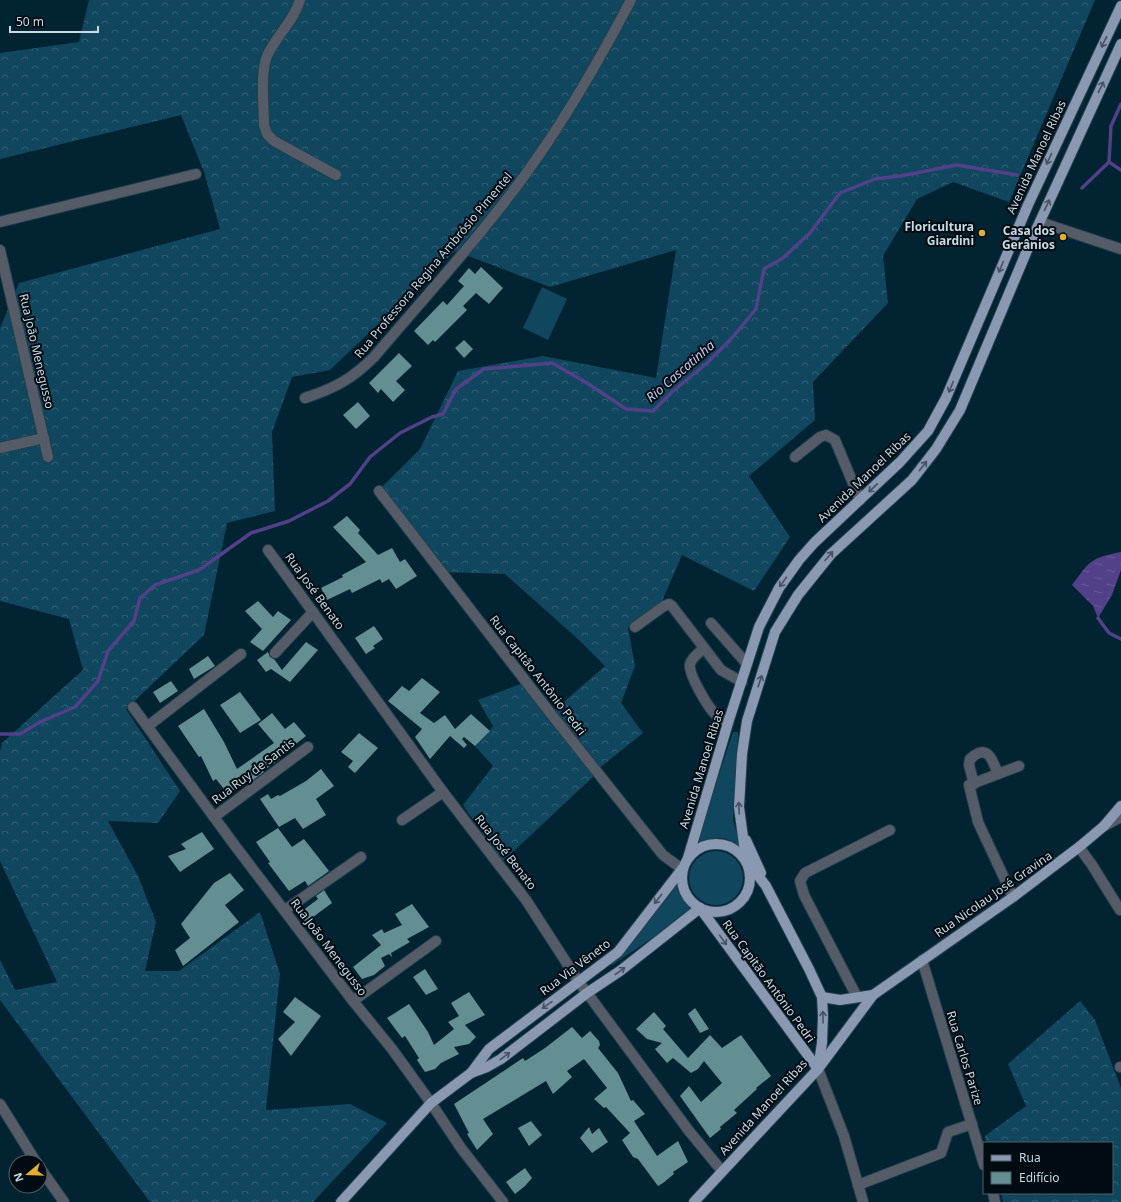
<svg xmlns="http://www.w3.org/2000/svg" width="1121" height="1202" font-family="'Noto Sans',sans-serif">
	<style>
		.grass { fill: #11465f }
		.forest { fill: url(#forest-crowns) }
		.water { fill: url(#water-ripples) }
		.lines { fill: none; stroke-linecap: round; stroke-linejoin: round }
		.stream { stroke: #524089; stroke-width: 3.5 }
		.building { fill: #638f93 }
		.minor-casing { stroke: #21404e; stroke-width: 12 }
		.major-casing { stroke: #21404e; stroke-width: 12 }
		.minor { stroke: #555c68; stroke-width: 10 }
		.major { stroke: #8a98b1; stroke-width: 10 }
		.oneway { stroke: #465262 }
		.poi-dot { fill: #e2af34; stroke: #010b12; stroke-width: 1.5 }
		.labels { text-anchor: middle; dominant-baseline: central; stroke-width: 4; stroke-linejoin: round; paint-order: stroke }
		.street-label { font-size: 12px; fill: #c8dae4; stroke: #010b12 }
		.poi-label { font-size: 12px; font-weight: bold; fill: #c8dae4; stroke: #010b12; text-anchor: end }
		.water-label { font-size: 13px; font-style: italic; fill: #cbc4ef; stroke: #010b12 }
	</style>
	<defs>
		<pattern id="forest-crowns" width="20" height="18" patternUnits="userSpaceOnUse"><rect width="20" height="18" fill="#11465f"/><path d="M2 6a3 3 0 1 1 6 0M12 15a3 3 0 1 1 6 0" fill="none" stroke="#326076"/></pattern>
		<pattern id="water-ripples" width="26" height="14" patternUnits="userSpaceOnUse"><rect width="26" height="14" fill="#524089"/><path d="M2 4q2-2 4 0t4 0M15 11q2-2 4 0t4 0" fill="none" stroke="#695b9a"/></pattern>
	</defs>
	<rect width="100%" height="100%" fill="#012332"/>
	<g class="grass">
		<path d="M542,287L567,299L548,340L523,328Z"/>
		<path d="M733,732H738V736L733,820L741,848C724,834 716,837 696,844Z"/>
		<circle cx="716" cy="878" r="27"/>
		<path d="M675,884L678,885L692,911L684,913L654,937L612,965L611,963Z"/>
	</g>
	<g class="forest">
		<path d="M89,0H1095L1009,202L953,182L917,199L883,256L888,303L813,382L815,420L749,476L790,537L754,591L682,555L662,601L628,628L635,666L621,703L643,733L597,770L552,712L605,666L579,640L505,574L442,572L379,490L420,449L458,371L543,356L656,378L676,250L550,287L455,251L330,370L292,377L272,432L275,511L227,523L204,635L126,709L180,791L158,823L108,821L138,876L156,922L145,971H179L260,912L280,974L266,1110L350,1104L387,1123L313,1202H150L0,1000V960L15,990L57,982L0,861V752L2,743L83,670L69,619L0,601V328L19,283L220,229L204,172L181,115L0,159V53L79,42Z"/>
		<path d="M523,683L595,775L502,862L463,805L493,766L475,746L490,731L493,726L478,700Z"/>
		<path d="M1080,1001L1095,1020L1121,1088V1202H1003L1001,1193H1112V1143H986L985,1136L1026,1106L1008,1064Z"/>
	</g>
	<path class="water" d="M1121,552V570L1112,595L1098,618L1093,606L1072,585C1090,561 1090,558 1121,552Z"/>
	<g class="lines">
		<g class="stream">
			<path d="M1109,162L1121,170"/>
			<path d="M1082,188L1109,162L1111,126L1121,104"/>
			<path d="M1098,618L1109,633L1121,639"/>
			<path d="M0,734H20L40,722L75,707L98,681L108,651L134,621L140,598L155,585L199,570L251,533L289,521L328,501L350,484L370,457L400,433L432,417L443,414L456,389L484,369L552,363L587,383L626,409L653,411L672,392L706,364L732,338L756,309L764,269L783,258L810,233L840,193L875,179L900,176L957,165L1017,175"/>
		</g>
	</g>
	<g class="building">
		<path d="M481,267L503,288L489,304L476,293L463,306L467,310L435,342L433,340L428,345L414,331L443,301L447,305L464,286L458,281L469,268L475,274Z"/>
		<path d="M464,340L473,349L464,358L455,348Z"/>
		<path d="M399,353L412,366L396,381L405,390L393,402L381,389L378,393L369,383Z"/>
		<path d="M358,402L370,416L356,429L343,415Z"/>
		<path d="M347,516L360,530L358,533L378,555L392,548L400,562L405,559L417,576L396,589L389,579L382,583L380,579L352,593L350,589L327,600L321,588L343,577L342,575L366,562L333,527Z"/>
		<path d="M258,601L273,617L278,611L291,620L263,651L250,642L262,629L245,611Z"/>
		<path d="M374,626L383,639L373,646L375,648L366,654L355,638Z"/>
		<path d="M306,642L318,650L290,682L271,669L266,672L257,660L268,652L270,657L274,659L282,670Z"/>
		<path d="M208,656L215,666L194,679L189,669Z"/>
		<path d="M422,678L440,692L420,713L434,723L445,715L455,729L471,714L490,731L475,746L464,737L462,739L467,745L464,748L450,736L430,759L415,737L422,729L388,701L402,686L409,691Z"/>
		<path d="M171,681L178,691L160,703L153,692Z"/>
		<path d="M240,692L261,720L240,733L220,705Z"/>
		<path d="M204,709L224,742L237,769L274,743L258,724L272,713L285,729L294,722L306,736L279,757L280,759L263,771L264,772L253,780L251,778L228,794L216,779L213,781L201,756L199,757L178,726Z"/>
		<path d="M359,733L378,748L355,773L348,767L353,761L341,752Z"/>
		<path d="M321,769L334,786L316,799L326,815L303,829L295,818L279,827L260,799L268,794L271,799L278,795L280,796L306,781Z"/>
		<path d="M278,828L292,847L304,839L329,871L308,886L305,881L289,891L268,863L270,862L256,842Z"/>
		<path d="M202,832L214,849L180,872L168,856L186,849L181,844Z"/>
		<path d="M230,873L244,890L225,905L239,922L183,966L175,950L190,938L181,924L214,883Z"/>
		<path d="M324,890L332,903L305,923L298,914L318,899L316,896Z"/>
		<path d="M412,904L429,927L407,939L410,942L391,953L392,957L389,954L381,958L385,966L374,975L362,979L353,967L381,945L372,935L382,929L384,933L402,925L395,914Z"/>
		<path d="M425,969L438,989L426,995L413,977Z"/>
		<path d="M469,992L485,1015L465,1025L476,1037L469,1044L454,1047L459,1054L441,1063L435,1069L425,1072L417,1060L419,1058L405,1036L402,1038L387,1018L409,1004L428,1032L434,1045L454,1029L448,1022L459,1016L451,1003Z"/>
		<path d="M295,997L321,1016L291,1056L278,1039L295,1022L283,1012Z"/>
		<path d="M695,1008L709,1029L700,1033L688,1014Z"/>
		<path d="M654,1012L666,1026L663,1029L688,1058L710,1035L722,1048L741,1035L771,1076L756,1088L757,1089L734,1110L737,1113L720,1127L721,1129L710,1138L680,1096L689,1086L701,1102L722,1083L704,1061L698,1069L691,1073L673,1058L667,1063L655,1049L662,1043L647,1039L636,1029Z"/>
		<path d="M572,1027L582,1038L590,1031L599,1041L600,1045L598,1048L618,1073L631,1101L633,1100L645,1114L634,1121L657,1156L678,1141L688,1162L673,1172L674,1174L663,1183L658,1186L638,1159L633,1157L622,1140L630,1133L606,1107L604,1108L594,1099L607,1088L584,1059L567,1071L572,1077L553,1094L546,1081L483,1119L493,1134L477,1150L467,1134L469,1133L454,1104L523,1058L525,1061L545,1048Z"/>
		<path d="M531,1121L542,1135L529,1146L518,1128Z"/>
		<path d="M589,1127L592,1134L599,1128L608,1142L592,1153L580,1138Z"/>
		<path d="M525,1168L532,1178L525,1186L515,1194L506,1182Z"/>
	</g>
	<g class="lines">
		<defs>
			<g id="minor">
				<path d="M300,0C294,21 276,36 267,56C260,73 264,106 264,125L267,134L274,141L336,175"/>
				<path d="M0,222L196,174"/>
				<path d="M1040,222L1121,249"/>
				<path d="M0,250L48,457"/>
				<path d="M305,398C335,388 352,379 374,357C425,297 478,239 525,175C565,120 599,61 631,0"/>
				<path d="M0,448L44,438"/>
				<path d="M795,457L820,437L826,435L835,440L860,500"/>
				<path d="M379,491L551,714L663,855L682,869"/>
				<path d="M268,550L443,792L526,900L579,982L689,1131L722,1171"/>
				<path d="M711,623L747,664"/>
				<path d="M635,627L664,606L669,604L672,606L721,670L742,682"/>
				<path d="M704,648C699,653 692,657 690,664C688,674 708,707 715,714C719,717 724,720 728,723"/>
				<path d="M275,653L313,612"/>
				<path d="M133,707L236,847L353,1001L392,1049L431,1103L461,1148L503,1202"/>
				<path d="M148,726L241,654"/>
				<path d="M974,784L969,765L970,759C988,743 992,759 998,774"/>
				<path d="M214,817L308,747"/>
				<path d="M402,820L443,792"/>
				<path d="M1104,826L1121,817"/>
				<path d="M1079,847L1092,865L1120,910"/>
				<path d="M1013,897L978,822L969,785L1019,766"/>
				<path d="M285,910L361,857"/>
				<path d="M922,960L984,1165"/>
				<path d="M857,997L804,895L800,881L805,873L890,830"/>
				<path d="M353,1001L436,941"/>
				<path d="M1120,1067H1121"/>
				<path d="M818,1069L844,1136L863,1202"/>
				<path d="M0,1104L36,1162"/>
				<path d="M40,1168L64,1202"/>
				<path d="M858,1185L941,1153L948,1132L972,1124"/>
				<path d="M993,1193L995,1202"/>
			</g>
			<g id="major">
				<path d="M746,840L761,873"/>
				<circle cx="716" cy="878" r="34"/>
				<path d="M688,858L728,723L759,627L779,588L799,560L814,543L900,462L928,431L946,398L1028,205L1121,6"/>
				<path d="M700,908L818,1069"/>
				<path d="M822,997L840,1000L873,995"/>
				<path d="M818,1069L822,1043L823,1016L822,997L809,969L766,886L746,860L739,807L742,754L747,721L775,632L798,595L831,554L912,480L936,449L960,410L1031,241L1121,44"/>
				<path d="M471,1073L487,1067L501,1059L587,993L620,971L700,908"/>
				<path d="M341,1202L431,1103L471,1073L489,1049L618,952L682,869"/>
				<path d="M694,1202L818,1069L873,995L1013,897L1079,847L1104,826L1121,806"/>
			</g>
		</defs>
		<use href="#minor" class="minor-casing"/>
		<use href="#major" class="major-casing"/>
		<use href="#minor" class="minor"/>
		<use href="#major" class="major"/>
	</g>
	<defs><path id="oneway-shaft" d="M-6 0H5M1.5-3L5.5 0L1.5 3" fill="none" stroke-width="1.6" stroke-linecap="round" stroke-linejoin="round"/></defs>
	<g class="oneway">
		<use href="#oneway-shaft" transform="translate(1104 42) rotate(116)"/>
		<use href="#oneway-shaft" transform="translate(1101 87) rotate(-65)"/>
		<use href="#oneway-shaft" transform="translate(1049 159) rotate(115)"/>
		<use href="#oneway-shaft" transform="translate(1047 205) rotate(-65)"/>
		<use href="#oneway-shaft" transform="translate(1001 267) rotate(113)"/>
		<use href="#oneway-shaft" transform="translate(951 387) rotate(113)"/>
		<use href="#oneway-shaft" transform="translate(923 466) rotate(-52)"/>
		<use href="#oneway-shaft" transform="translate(873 488) rotate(137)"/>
		<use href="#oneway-shaft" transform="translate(829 556) rotate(-49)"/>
		<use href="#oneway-shaft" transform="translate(783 582) rotate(125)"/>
		<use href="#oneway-shaft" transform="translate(760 681) rotate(-72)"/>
		<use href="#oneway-shaft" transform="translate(739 808) rotate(-93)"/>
		<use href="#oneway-shaft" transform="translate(658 899) rotate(128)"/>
		<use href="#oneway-shaft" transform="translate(723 940) rotate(54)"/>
		<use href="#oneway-shaft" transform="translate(620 971) rotate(-36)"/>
		<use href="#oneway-shaft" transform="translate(547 1005) rotate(145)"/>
		<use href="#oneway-shaft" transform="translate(823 1017) rotate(-91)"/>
		<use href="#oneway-shaft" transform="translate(505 1056) rotate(-36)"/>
	</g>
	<g class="poi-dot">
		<circle cx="982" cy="233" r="4"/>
		<circle cx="1063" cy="237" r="4"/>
	</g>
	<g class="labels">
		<g class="street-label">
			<text transform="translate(1036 157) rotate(-65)">Avenida Manoel Ribas</text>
			<text transform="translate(433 265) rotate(-50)">Rua Professora Regina Ambrósio Pimentel</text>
			<text transform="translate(37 351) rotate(77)">Rua João Menegusso</text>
			<text transform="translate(864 477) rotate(-44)">Avenida Manoel Ribas</text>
			<text transform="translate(315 591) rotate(54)">Rua José Benato</text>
			<text transform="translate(538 675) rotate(52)">Rua Capitão Antônio Pedri</text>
			<text transform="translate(701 769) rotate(-73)">Avenida Manoel Ribas</text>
			<text transform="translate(253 771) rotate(-37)">Rua Ruy de Santis</text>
			<text transform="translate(506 852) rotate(52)">Rua José Benato</text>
			<text transform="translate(993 894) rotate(-35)">Rua Nicolau José Gravina</text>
			<text transform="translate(329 947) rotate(53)">Rua João Menegusso</text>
			<text transform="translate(575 967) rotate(-37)">Rua Via Vêneto</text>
			<text transform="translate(769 981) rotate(54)">Rua Capitão Antônio Pedri</text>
			<text transform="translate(965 1058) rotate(73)">Rua Carlos Parize</text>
			<text transform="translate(763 1107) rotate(-48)">Avenida Manoel Ribas</text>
		</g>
		<g class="poi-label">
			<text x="974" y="226">Floricultura<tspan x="974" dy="14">Giardini</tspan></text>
			<text x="1055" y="230">Casa dos<tspan x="1055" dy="14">Gerânios</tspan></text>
		</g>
		<g class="water-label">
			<text transform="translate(680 371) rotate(-41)">Rio Cascatinha</text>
		</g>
	</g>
	<rect x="983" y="1142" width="130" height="52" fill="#010b12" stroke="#515e66"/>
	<rect x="991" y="1155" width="20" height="6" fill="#8a98b1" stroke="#515e66"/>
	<text x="1019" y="1162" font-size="12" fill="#c8dae4">Rua</text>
	<rect x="991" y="1172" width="20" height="12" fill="#638f93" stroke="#515e66"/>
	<text x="1019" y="1182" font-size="12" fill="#c8dae4">Edifício</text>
	<g transform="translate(28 1174) rotate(251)"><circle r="19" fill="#010b12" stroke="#515e66"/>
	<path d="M0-3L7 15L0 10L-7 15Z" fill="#e2af34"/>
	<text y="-6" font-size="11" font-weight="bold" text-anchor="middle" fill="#c8dae4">N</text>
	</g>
	<path d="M10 26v6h88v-6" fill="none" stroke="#c8dae4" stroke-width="2"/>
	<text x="16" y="26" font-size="12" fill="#c8dae4" stroke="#010b12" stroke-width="3" paint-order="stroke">50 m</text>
</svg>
